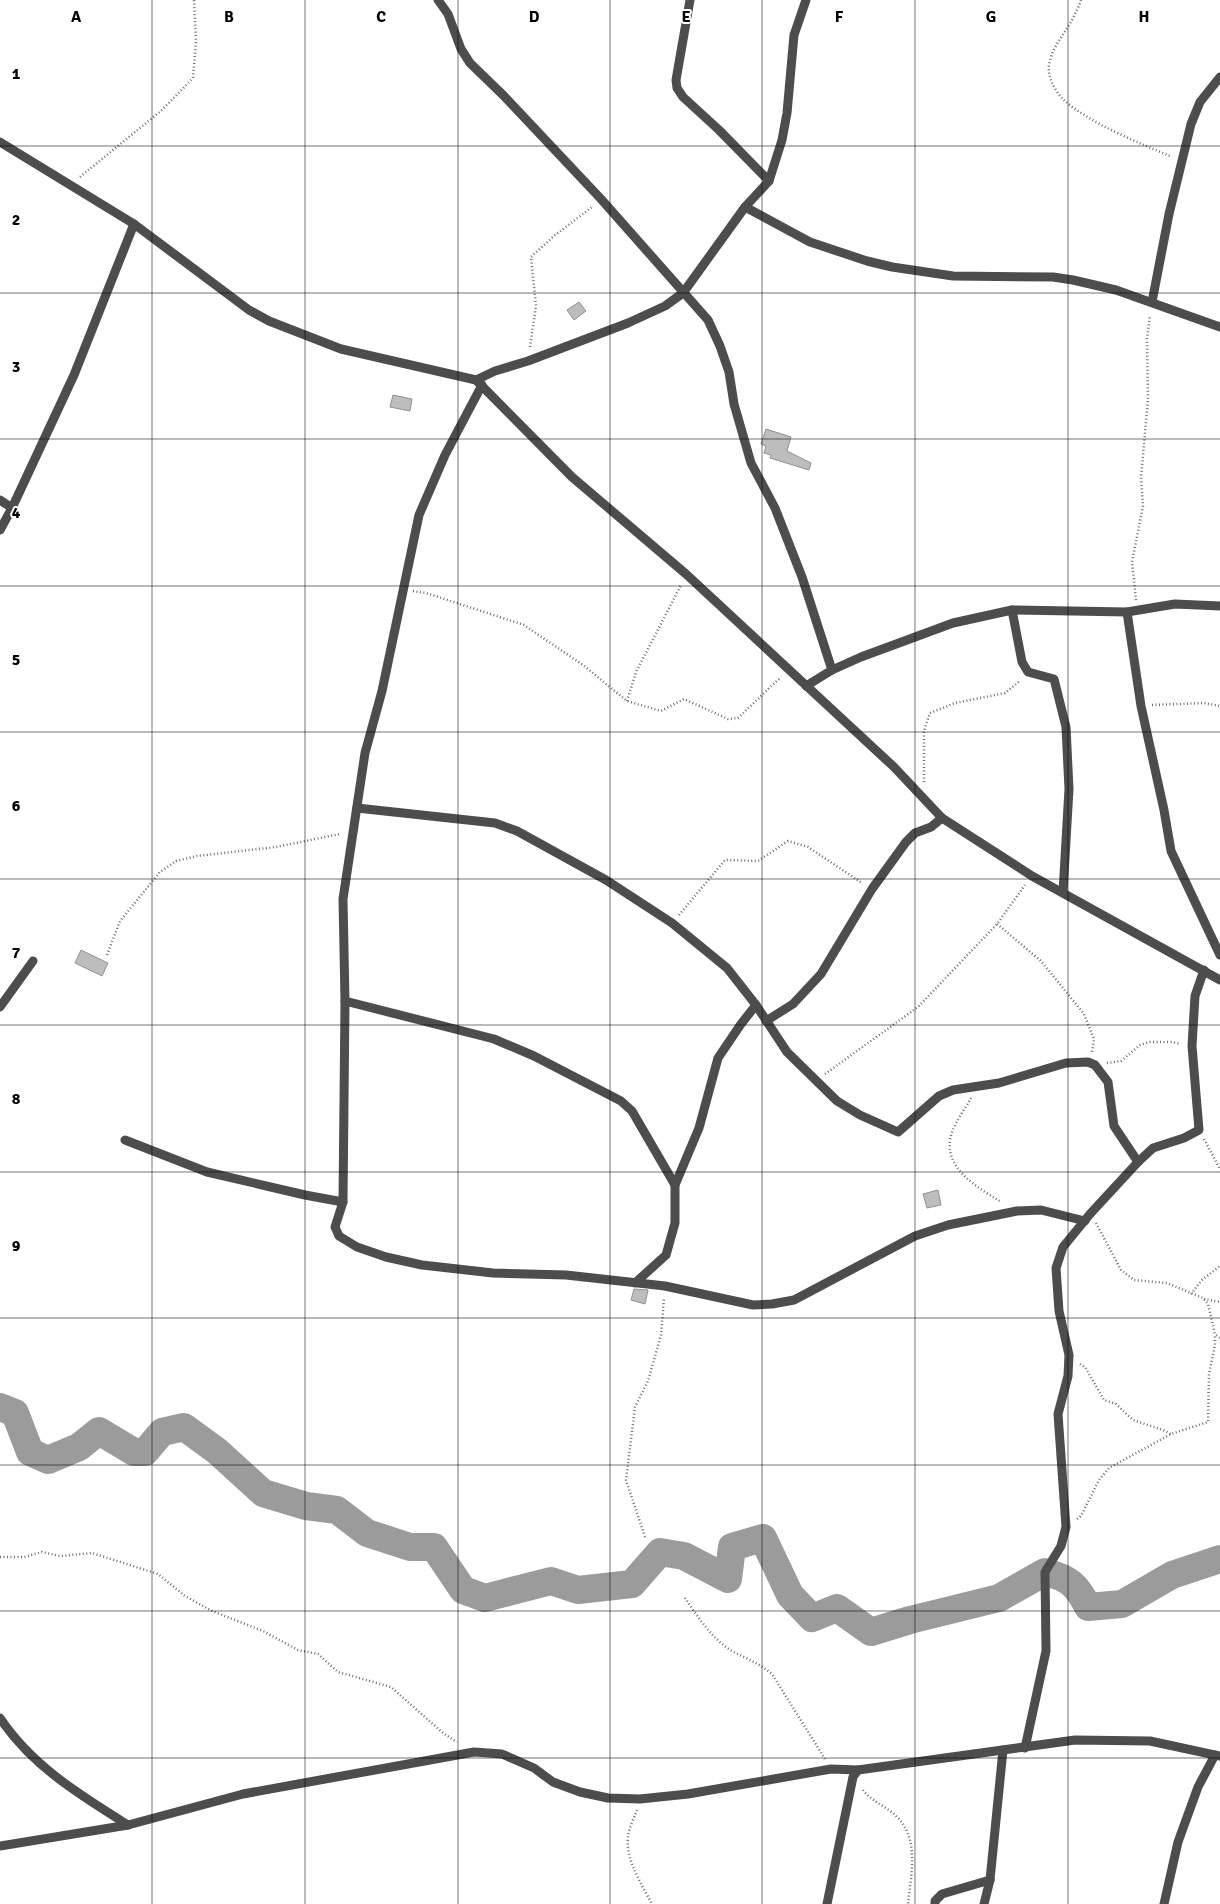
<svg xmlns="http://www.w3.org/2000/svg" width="1220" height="1904" font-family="Signika,sans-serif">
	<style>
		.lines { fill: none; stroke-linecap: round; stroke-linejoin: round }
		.river { stroke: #9b9b9b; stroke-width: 28 }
		.building { fill: #bdbdbd; stroke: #919191 }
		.path { stroke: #6f6f6f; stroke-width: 2.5; stroke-dasharray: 1 2.5; stroke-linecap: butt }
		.minor { stroke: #4d4d4d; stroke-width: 9 }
		.grid { fill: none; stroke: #000; stroke-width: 1; stroke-opacity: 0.55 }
		.grid-label { font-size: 16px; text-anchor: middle; font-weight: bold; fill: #000; stroke: #fff; stroke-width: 4; stroke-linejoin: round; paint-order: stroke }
	</style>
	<rect width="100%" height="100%" fill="#fff"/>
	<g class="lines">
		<path class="river" d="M0,1407L15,1413L30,1452L48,1460L79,1447L99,1431L134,1452H145L162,1432L184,1427L217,1451L263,1493L306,1506L337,1510L367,1533L410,1547H434L463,1590L485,1598L551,1581L578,1590L632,1584L660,1552L684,1556L728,1579L732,1547L763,1538L790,1595L812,1618L837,1608L871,1632L910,1620L999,1598L1045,1572C1069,1578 1077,1585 1088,1607L1122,1604L1172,1575L1220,1559"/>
	</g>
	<g class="building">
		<path d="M579,302L586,311L574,320L567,310Z"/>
		<path d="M393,395L412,399L410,411L390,407Z"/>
		<path d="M766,429L791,437L787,451L811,463L809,470L770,458L771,455L764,453L766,446L761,444Z"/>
		<path d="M81,950L108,963L102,976L75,963Z"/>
		<path d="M938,1190L941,1205L927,1208L923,1194Z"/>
		<path d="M634,1289L648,1290L645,1304L631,1300Z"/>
	</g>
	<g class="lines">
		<g class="path">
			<path d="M1081,0C1079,6 1076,12 1073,18C1065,34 1052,46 1049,65C1047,76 1055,91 1063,99C1087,122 1139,143 1170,156"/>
			<path d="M80,177L162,110L193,78L196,41L194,0"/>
			<path d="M530,347L536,306L531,257L554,236L592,207"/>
			<path d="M413,591L426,593L524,625L583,665L627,701L661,711L684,699L728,719L738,718L780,678"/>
			<path d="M1136,600L1132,562L1143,506L1141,477L1148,400L1147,339L1150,315"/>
			<path d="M627,701L636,672L681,585"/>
			<path d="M1152,705L1204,703L1220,706"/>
			<path d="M924,782V731L930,713L955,703L1005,693L1020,681"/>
			<path d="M679,915L725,860L758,861L788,841L808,847L862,883"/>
			<path d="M997,924L1041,961L1084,1014L1094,1039L1092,1052"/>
			<path d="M107,955L120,921L160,872L176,861L197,856L276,847L340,834"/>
			<path d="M1107,1063L1121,1061L1140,1045L1149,1042H1172L1180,1044"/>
			<path d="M825,1074L918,1007L997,924L1025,885"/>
			<path d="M971,1098C965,1109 956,1121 952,1132C940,1167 977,1187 1001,1202"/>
			<path d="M1204,1139L1220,1169"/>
			<path d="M1096,1223L1121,1270L1134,1280L1167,1283L1203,1298L1208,1304L1215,1334L1220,1338"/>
			<path d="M1191,1294L1202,1280L1220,1266"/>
			<path d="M1204,1299L1220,1302"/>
			<path d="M1080,1364L1085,1367L1104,1400L1116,1404L1133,1420L1163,1430L1171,1434"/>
			<path d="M1077,1519L1081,1516L1099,1480L1109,1468L1171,1434L1208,1422L1209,1374L1215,1345V1334"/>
			<path d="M645,1537L626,1480L635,1407L648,1381L661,1335L664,1298"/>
			<path d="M0,1557H24L42,1552L60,1556L92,1553L158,1574L185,1596L212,1611L263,1631L298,1650L318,1654L338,1672L391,1687L443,1733L457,1742"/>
			<path d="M685,1598C697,1616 713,1640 732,1651C747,1659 759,1663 772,1674L825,1759"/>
			<path d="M863,1790C871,1801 886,1806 896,1816C920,1838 911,1875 908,1904"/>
			<path d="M637,1810C634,1818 629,1828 628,1837C625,1859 642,1885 652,1904"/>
		</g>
		<g class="minor">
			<path d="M438,0L448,14L461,49L470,63L503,95L601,199L708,320L720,346L729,372L734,404L751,463L775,508L802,577L832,670"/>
			<path d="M690,0L676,80L677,88L683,97L719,130L769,181"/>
			<path d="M0,142L134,224L249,310L269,321L341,349L476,380L572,477L686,574L894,767L942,818L1032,876L1220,980"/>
			<path d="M745,207L810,242L867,261L892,267L953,276L1053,277L1073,280L1116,290L1220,327"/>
			<path d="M1152,302L1169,214L1191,124L1200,102L1220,77"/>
			<path d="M476,380L495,371L528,361L628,323L665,306L683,293L745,207L769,181L782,140L787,113L794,35L806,0"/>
			<path d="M482,385L445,455L419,515L382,691L365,753L343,899L345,1001L343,1202L335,1227L339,1236L357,1247L386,1257L422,1265L493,1273L566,1275L665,1286L753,1305L772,1304L794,1300L915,1236L948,1225L1017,1211L1041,1210L1085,1221"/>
			<path d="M0,500L12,508"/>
			<path d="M0,530L12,508L74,375L134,224"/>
			<path d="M1012,610L1022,662L1028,672L1054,679L1066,727L1069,789L1063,892"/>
			<path d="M1127,612L1141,706L1164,810L1171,851L1220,955"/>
			<path d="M806,686L832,670L861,657L953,623L1012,610L1127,612L1175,604L1220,606"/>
			<path d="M357,808L495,823L517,831L606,880L672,923L727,968L756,1005L787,1052L837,1101L860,1115L898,1132L939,1096L953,1090L999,1083L1066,1063L1088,1062L1095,1065L1108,1082L1114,1126L1138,1162"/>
			<path d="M345,1001L494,1039L534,1056L621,1101L632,1111L675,1185"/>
			<path d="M0,1007L33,961"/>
			<path d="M766,1021L793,1004L821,974L872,889L906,842L915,833L931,827L942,818"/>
			<path d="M125,1140L207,1172L305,1195L343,1202"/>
			<path d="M635,1283L666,1255L675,1223V1185L699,1128L718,1058L741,1024L756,1005"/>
			<path d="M0,1718C32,1766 80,1795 128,1825"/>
			<path d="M1025,1748L1046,1651L1045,1572L1061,1546L1066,1527L1058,1414L1068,1376L1069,1355L1059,1311L1056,1268L1063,1247L1090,1214L1138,1162L1153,1148L1184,1138L1199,1130L1192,1046L1195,996L1204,970"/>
			<path d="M0,1846L128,1825L243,1794L474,1752L502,1754L534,1768L553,1782L580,1792L608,1798L640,1799L688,1794L831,1769L858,1770L1075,1740L1150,1741L1220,1756"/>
			<path d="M827,1904L853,1777L858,1770"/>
			<path d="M935,1904V1901L942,1894L990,1880"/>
			<path d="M984,1904L990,1880L1003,1750"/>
			<path d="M1164,1904L1178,1842L1198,1787L1215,1755"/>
		</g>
	</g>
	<path class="grid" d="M152,0V1904M305,0V1904M458,0V1904M610,0V1904M762,0V1904M915,0V1904M1068,0V1904M0,146H1220M0,293H1220M0,439H1220M0,586H1220M0,732H1220M0,879H1220M0,1025H1220M0,1172H1220M0,1318H1220M0,1465H1220M0,1611H1220M0,1758H1220"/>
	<g class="grid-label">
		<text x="76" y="22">A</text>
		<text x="229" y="22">B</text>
		<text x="381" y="22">C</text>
		<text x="534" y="22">D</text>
		<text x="686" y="22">E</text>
		<text x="839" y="22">F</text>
		<text x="991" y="22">G</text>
		<text x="1144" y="22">H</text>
		<text x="16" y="79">1</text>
		<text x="16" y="225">2</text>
		<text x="16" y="372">3</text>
		<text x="16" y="518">4</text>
		<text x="16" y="665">5</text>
		<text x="16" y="811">6</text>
		<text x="16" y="958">7</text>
		<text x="16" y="1104">8</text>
		<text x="16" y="1251">9</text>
	</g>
</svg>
